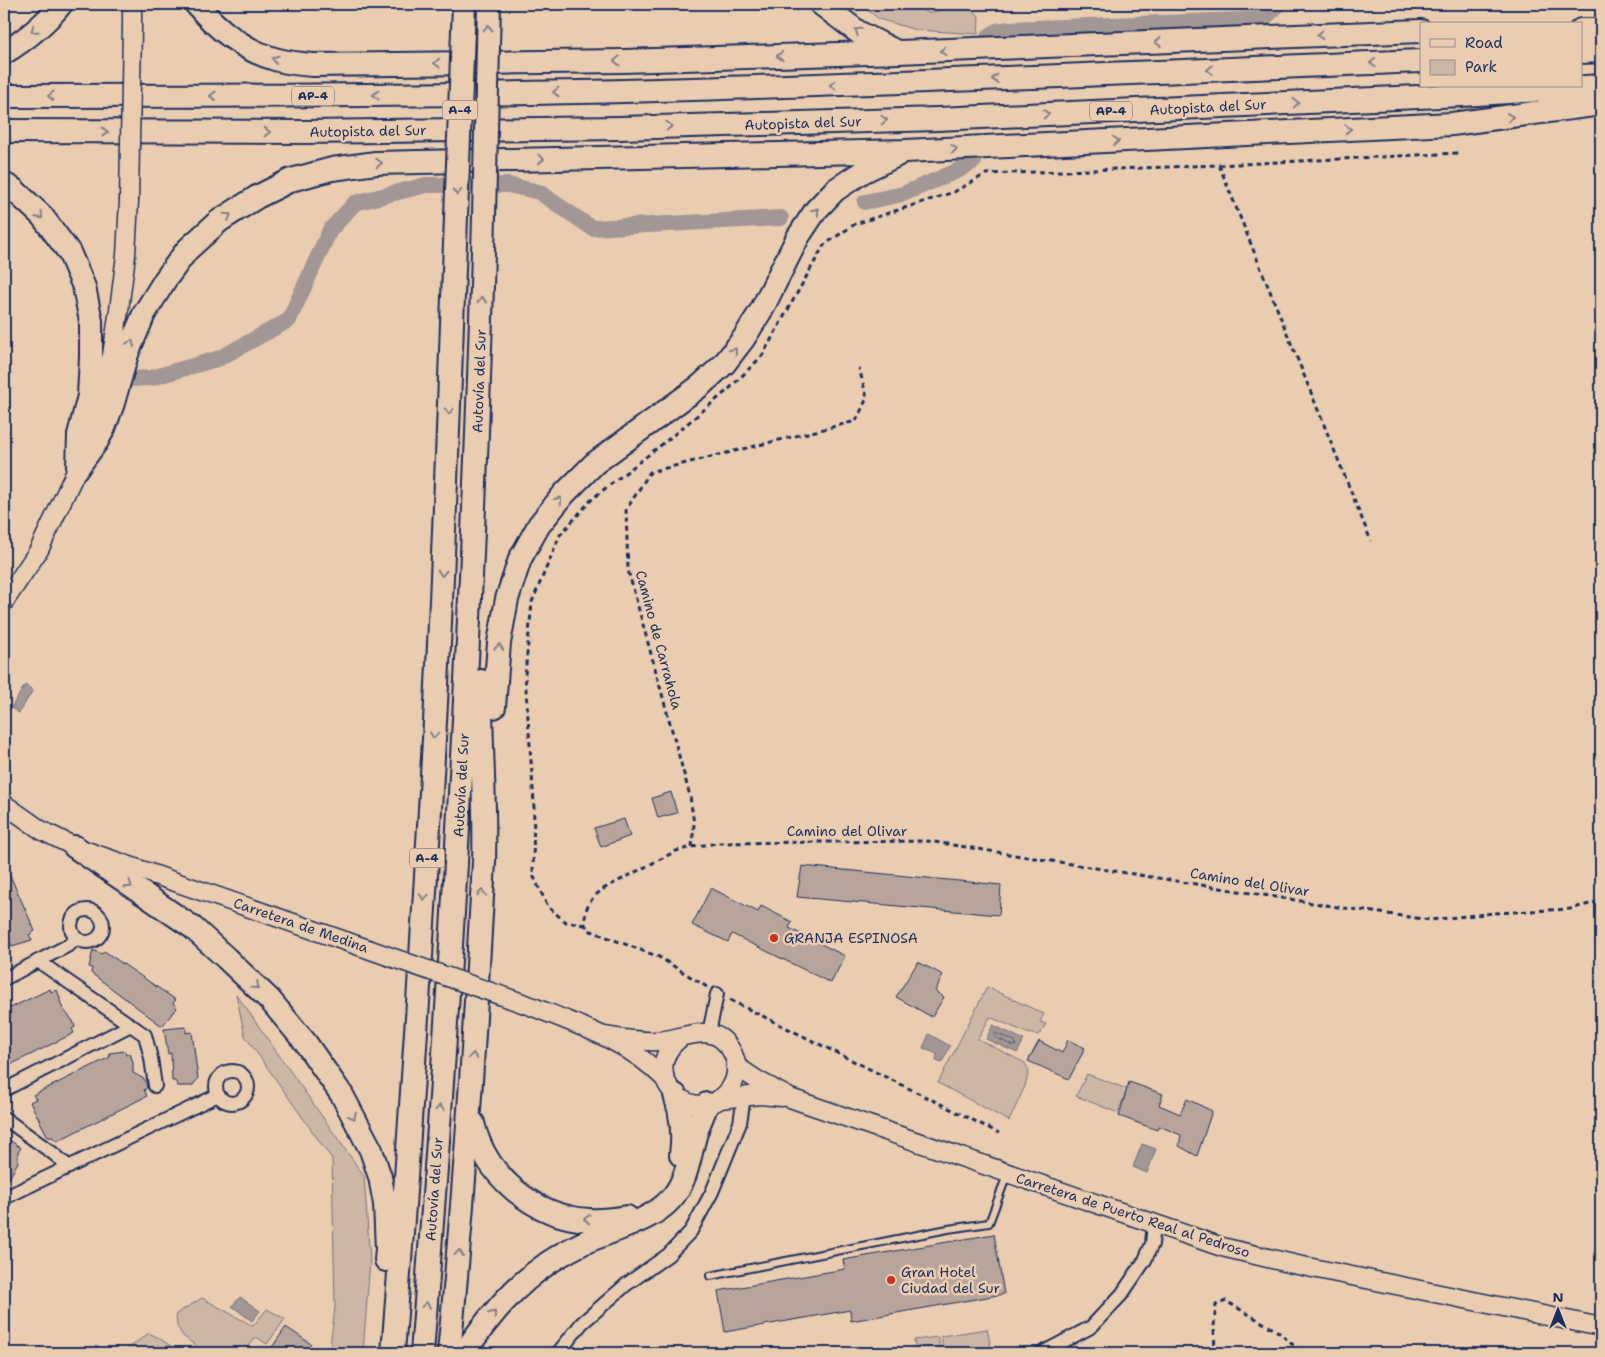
<svg xmlns="http://www.w3.org/2000/svg" width="1605" height="1357" font-family="'Shantell Sans',sans-serif">
	<style>
		.green { fill: #ccb6a5; stroke: #747282 }
		.water { fill: #a39795; stroke: #6d6d7f }
		.lines { fill: none; stroke-linecap: round; stroke-linejoin: round }
		.shore { stroke: #515974; stroke-width: 1 }
		.canal { stroke: #a39795; stroke-width: 16 }
		.building { fill: #b7a59c; stroke: #1b2f5e }
		.lane-casing { stroke: #1b2f5e; stroke-width: 10 }
		.street-casing { stroke: #1b2f5e; stroke-width: 16 }
		.secondary-casing { stroke: #1b2f5e; stroke-width: 21 }
		.highway-casing { stroke: #1b2f5e; stroke-width: 26 }
		.path { stroke: #1b2f5e; stroke-width: 3; stroke-dasharray: 5 4; stroke-linecap: butt }
		.lane { stroke: #eacdb1; stroke-width: 6 }
		.street { stroke: #eacdb1; stroke-width: 12 }
		.secondary { stroke: #eacdb1; stroke-width: 18 }
		.highway { stroke: #eacdb1; stroke-width: 22 }
		.secondary-bridge-casing { stroke: #1b2f5e; stroke-width: 21; stroke-linecap: butt }
		.highway-bridge-casing { stroke: #1b2f5e; stroke-width: 26; stroke-linecap: butt }
		.secondary-bridge { stroke: #eacdb1; stroke-width: 18 }
		.highway-bridge { stroke: #eacdb1; stroke-width: 22 }
		.oneway { stroke: #827e88 }
		.poi-dot { fill: #c8321e; stroke: #eacdb1; stroke-width: 2 }
		.labels { text-anchor: middle; dominant-baseline: central; stroke-width: 5; stroke-linejoin: round; paint-order: stroke }
		.shield { fill: #eacdb1; stroke: #595e77; stroke-width: 1 }
		.shield-label { font-size: 12px; font-weight: bold; fill: #1b2f5e }
		.street-label { font-size: 14px; fill: #1b2f5e; stroke: #eacdb1 }
		.poi-label { font-size: 14px; fill: #1b2f5e; stroke: #eacdb1; text-anchor: start }
	</style>
	<rect width="100%" height="100%" fill="#eacdb1"/>
	<filter id="ink" filterUnits="userSpaceOnUse"><feTurbulence type="fractalNoise" baseFrequency=".02" numOctaves="2"/><feDisplacementMap in="SourceGraphic" scale="10" xChannelSelector="R" yChannelSelector="G"/><feConvolveMatrix kernelMatrix="1 2 1 2 8 2 1 2 1" color-interpolation-filters="sRGB"/></filter>
	<g filter="url(#ink)">
		<g class="green">
			<path d="M860,4H909L929,13L965,4L979,16L978,34L916,30L879,19Z"/>
			<path d="M987,987L1044,1014L1040,1022L1046,1024L1039,1035L1027,1033L990,1017L978,1039L1025,1063L1029,1071L1025,1086L1009,1121L938,1083Z"/>
			<path d="M236,994L364,1176L370,1260L363,1353H329L335,1308L332,1159L245,1036Z"/>
			<path d="M1087,1074L1127,1089L1118,1113L1076,1096Z"/>
			<path d="M202,1298L253,1326L267,1309L285,1319L267,1344L256,1337L244,1353H205L183,1336L177,1326L176,1314Z"/>
			<path d="M987,1329L992,1352L944,1353L941,1336Z"/>
			<path d="M149,1333L159,1338L181,1353H122Z"/>
			<path d="M938,1337L941,1353H916L914,1340Z"/>
		</g>
		<g class="water">
			<path d="M25,685L33,690L19,713L11,708Z"/>
			<path d="M993,1025L1024,1040L1017,1053L986,1039Z"/>
			<path d="M929,1034L950,1046L942,1063L936,1061L937,1054L923,1048Z"/>
			<path d="M1142,1144L1156,1149L1147,1173L1133,1167Z"/>
			<path d="M240,1297L260,1311L252,1321L232,1306Z"/>
		</g>
		<g class="lines">
			<path class="shore" d="M995,1033L1015,1041L1016,1045L1013,1046L995,1037L994,1035Z"/>
			<g class="canal">
				<path d="M988,37L997,31L1009,29L1264,19L1279,4"/>
				<path d="M865,202L903,194L957,171L974,161"/>
				<path d="M130,379L151,378L220,358L289,320L330,230L355,203L426,185H508L539,192L592,228L781,218"/>
			</g>
		</g>
		<g class="building">
			<path d="M671,792L677,813L658,818L652,798Z"/>
			<path d="M624,819L630,836L601,847L594,828Z"/>
			<path d="M4,862L35,931L29,935L32,940L12,946L4,929Z"/>
			<path d="M802,866L1001,885L999,915L797,897Z"/>
			<path d="M711,888L758,912L761,906L792,922L789,928L845,956L831,983L732,934L728,942L692,925Z"/>
			<path d="M93,950L102,954L104,951L176,1000L173,1003L177,1008L162,1026L91,973L92,968L89,967Z"/>
			<path d="M918,962L943,975L935,991L944,997L932,1017L896,997Z"/>
			<path d="M50,989L51,992L57,990L60,998V1001L63,1009L73,1021L75,1027L72,1029L74,1033L4,1068V1011Z"/>
			<path d="M186,1027V1033L192,1032L198,1079L192,1086H178L175,1081H172L171,1053L168,1054L164,1029Z"/>
			<path d="M1068,1040L1085,1048L1069,1079L1028,1061L1039,1041L1062,1053Z"/>
			<path d="M125,1051L126,1055L130,1053L133,1063V1073L144,1079L146,1083L147,1088L144,1090L147,1096L57,1141L52,1137H48L30,1102L36,1099L33,1095L110,1057L109,1053Z"/>
			<path d="M1129,1082L1163,1094L1159,1105L1180,1114L1187,1099L1212,1111L1197,1156L1179,1146L1181,1135L1159,1126L1157,1130L1119,1116Z"/>
			<path d="M4,1136L21,1148L18,1152V1162L4,1188Z"/>
			<path d="M994,1234L1004,1294L851,1321L850,1310L725,1332L718,1291L845,1269L843,1260Z"/>
			<path d="M286,1327L311,1344L304,1353H268Z"/>
		</g>
		<g class="lines">
			<defs>
				<path id="lane" d="M710,1276L948,1229L989,1223L1007,1175"/>
				<g id="street">
					<circle cx="87" cy="926" r="16"/>
					<path d="M38,961L145,1035L151,1058L155,1086"/>
					<path d="M4,979L69,945L76,938"/>
					<path d="M709,1033L717,994"/>
					<circle cx="232" cy="1087" r="16"/>
					<path d="M4,1090L131,1025"/>
					<path d="M4,1118L54,1154L69,1167"/>
					<path d="M4,1198L218,1095"/>
					<path d="M558,1353L582,1323L627,1284L668,1255L691,1231L712,1192L740,1123L744,1096"/>
					<path d="M1042,1353L1091,1327L1122,1294L1145,1260L1152,1244L1154,1223"/>
				</g>
				<g id="secondary">
					<path d="M132,27V4"/>
					<path d="M4,602L39,550L78,467L101,398L112,355L119,310L126,255L129,201"/>
					<path d="M4,804L41,830L75,847L345,941"/>
					<path d="M528,1005C578,1025 626,1040 664,1078"/>
					<path d="M605,1036C623,1039 640,1042 658,1041C685,1039 716,1018 733,1054C738,1064 737,1078 731,1087C700,1136 629,1074 683,1036"/>
					<path d="M736,1066L757,1080L790,1098L1222,1247L1293,1264L1601,1327"/>
					<path d="M719,1099L760,1095L782,1097"/>
				</g>
				<g id="highway">
					<path d="M196,4C218,30 244,51 278,60C289,63 301,64 313,65L623,61L898,52L1421,31"/>
					<path d="M821,4L858,32L897,52"/>
					<path d="M1581,30H1601"/>
					<path d="M1581,52L1601,51"/>
					<path d="M4,53C25,40 46,23 61,4"/>
					<path d="M4,96C210,96 417,96 624,91C890,84 1155,72 1421,61"/>
					<path d="M4,131L306,132L620,128L938,119L1462,95L1601,86"/>
					<path d="M4,184L13,189L42,216L69,252L84,287L91,321V357L89,396L79,435L78,467"/>
					<path d="M78,467L97,441L104,428L113,403L127,354L144,314L165,280L187,250L219,221L257,197L291,180L332,169L376,163L905,151L1452,124L1601,104"/>
					<path d="M494,707L499,643L507,599L520,559L539,525L564,494L595,463L700,386L724,364L744,338L762,309L798,237L816,210L835,190L864,171L897,155"/>
					<path d="M75,847L192,927L226,958L270,1000L305,1042L342,1095L371,1150L380,1177L385,1204L387,1249L386,1260"/>
					<path d="M675,1095C682,1115 684,1134 681,1155"/>
					<path d="M473,1123C485,1176 534,1217 589,1220C602,1221 614,1219 627,1217"/>
					<path d="M393,1353C410,1131 425,908 437,685C445,529 450,373 456,217"/>
					<path d="M422,1353C452,975 474,596 484,216"/>
					<path d="M449,1353C461,1230 470,1107 477,983C479,943 482,903 484,862C486,802 480,741 481,681"/>
					<path d="M464,1353C495,1307 528,1270 579,1245C607,1231 649,1223 670,1200C687,1182 689,1158 695,1136C698,1125 703,1115 707,1104"/>
				</g>
			</defs>
			<use href="#lane" class="lane-casing"/>
			<use href="#street" class="street-casing"/>
			<use href="#secondary" class="secondary-casing"/>
			<use href="#highway" class="highway-casing"/>
			<g class="path">
				<path d="M1281,4L1301,5L1358,4"/>
				<path d="M1219,165L1371,541"/>
				<path d="M692,847L694,824L690,796L628,570L626,510L650,472L856,421L867,398L859,368"/>
				<path d="M585,925L566,922L548,907L533,875L534,803L525,675L532,602L560,535L593,498L665,442L728,390L762,356L824,245L855,224L954,192L986,174L1219,165L1458,153"/>
				<path d="M707,987L659,957L591,931L585,925C584,907 590,898 605,888L676,851L692,847L717,843L928,841L1344,908L1431,920L1494,913L1570,909L1601,901"/>
				<path d="M730,1000L999,1133"/>
				<path d="M1215,1353L1214,1325L1216,1305L1226,1301L1277,1331L1302,1353"/>
			</g>
			<use href="#lane" class="lane"/>
			<use href="#street" class="street"/>
			<use href="#secondary" class="secondary"/>
			<use href="#highway" class="highway"/>
			<defs>
				<g id="secondary-bridge">
					<path d="M129,201L132,27"/>
					<path d="M345,941L528,1005"/>
				</g>
				<g id="highway-bridge">
					<path d="M484,216L489,4"/>
					<path d="M456,217L464,4"/>
				</g>
			</defs>
			<use href="#secondary-bridge" class="secondary-bridge-casing"/>
			<use href="#highway-bridge" class="highway-bridge-casing"/>
			<use href="#secondary-bridge" class="secondary-bridge"/>
			<use href="#highway-bridge" class="highway-bridge"/>
		</g>
		<defs><path id="oneway-chevron" d="M-2-3.5L2.5 0L-2 3.5" fill="none" stroke-width="1.6" stroke-linecap="round" stroke-linejoin="round" transform="scale(1.25)"/></defs>
		<g class="oneway">
			<use href="#oneway-chevron" transform="translate(488 28) rotate(-89)"/>
			<use href="#oneway-chevron" transform="translate(34 30) rotate(141)"/>
			<use href="#oneway-chevron" transform="translate(858 31) rotate(-148)"/>
			<use href="#oneway-chevron" transform="translate(1320 35) rotate(178)"/>
			<use href="#oneway-chevron" transform="translate(1158 42) rotate(178)"/>
			<use href="#oneway-chevron" transform="translate(943 51) rotate(178)"/>
			<use href="#oneway-chevron" transform="translate(780 56) rotate(178)"/>
			<use href="#oneway-chevron" transform="translate(275 59) rotate(-163)"/>
			<use href="#oneway-chevron" transform="translate(617 61) rotate(179)"/>
			<use href="#oneway-chevron" transform="translate(437 63) rotate(179)"/>
			<use href="#oneway-chevron" transform="translate(1373 63) rotate(178)"/>
			<use href="#oneway-chevron" transform="translate(1210 70) rotate(178)"/>
			<use href="#oneway-chevron" transform="translate(995 79) rotate(178)"/>
			<use href="#oneway-chevron" transform="translate(833 85) rotate(178)"/>
			<use href="#oneway-chevron" transform="translate(556 92) rotate(179)"/>
			<use href="#oneway-chevron" transform="translate(376 95) rotate(179)"/>
			<use href="#oneway-chevron" transform="translate(51 96) rotate(180)"/>
			<use href="#oneway-chevron" transform="translate(213 96) rotate(180)"/>
			<use href="#oneway-chevron" transform="translate(1296 103) rotate(-3)"/>
			<use href="#oneway-chevron" transform="translate(1046 114) rotate(-3)"/>
			<use href="#oneway-chevron" transform="translate(1510 117) rotate(-8)"/>
			<use href="#oneway-chevron" transform="translate(884 120) rotate(-2)"/>
			<use href="#oneway-chevron" transform="translate(669 126) rotate(-2)"/>
			<use href="#oneway-chevron" transform="translate(1348 129) rotate(-3)"/>
			<use href="#oneway-chevron" transform="translate(105 132)"/>
			<use href="#oneway-chevron" transform="translate(267 132)"/>
			<use href="#oneway-chevron" transform="translate(1116 141) rotate(-3)"/>
			<use href="#oneway-chevron" transform="translate(954 149) rotate(-3)"/>
			<use href="#oneway-chevron" transform="translate(541 159) rotate(-2)"/>
			<use href="#oneway-chevron" transform="translate(379 163) rotate(-4)"/>
			<use href="#oneway-chevron" transform="translate(457 192) rotate(92)"/>
			<use href="#oneway-chevron" transform="translate(816 211) rotate(-52)"/>
			<use href="#oneway-chevron" transform="translate(40 216) rotate(47)"/>
			<use href="#oneway-chevron" transform="translate(228 216) rotate(-33)"/>
			<use href="#oneway-chevron" transform="translate(482 300) rotate(-89)"/>
			<use href="#oneway-chevron" transform="translate(131 343) rotate(-67)"/>
			<use href="#oneway-chevron" transform="translate(734 351) rotate(-52)"/>
			<use href="#oneway-chevron" transform="translate(449 411) rotate(92)"/>
			<use href="#oneway-chevron" transform="translate(559 500) rotate(-51)"/>
			<use href="#oneway-chevron" transform="translate(442 573) rotate(93)"/>
			<use href="#oneway-chevron" transform="translate(499 647) rotate(-84)"/>
			<use href="#oneway-chevron" transform="translate(434 735) rotate(93)"/>
			<use href="#oneway-chevron" transform="translate(129 885) rotate(35)"/>
			<use href="#oneway-chevron" transform="translate(482 893) rotate(-87)"/>
			<use href="#oneway-chevron" transform="translate(424 897) rotate(94)"/>
			<use href="#oneway-chevron" transform="translate(256 986) rotate(44)"/>
			<use href="#oneway-chevron" transform="translate(473 1056) rotate(-87)"/>
			<use href="#oneway-chevron" transform="translate(440 1108) rotate(-86)"/>
			<use href="#oneway-chevron" transform="translate(353 1116) rotate(62)"/>
			<use href="#oneway-chevron" transform="translate(587 1219) rotate(-175)"/>
			<use href="#oneway-chevron" transform="translate(459 1253) rotate(-85)"/>
			<use href="#oneway-chevron" transform="translate(426 1305) rotate(-85)"/>
			<use href="#oneway-chevron" transform="translate(493 1314) rotate(-51)"/>
		</g>
	</g>
	<g class="poi-dot">
		<circle cx="774" cy="938" r="5"/>
		<circle cx="891" cy="1280" r="5"/>
	</g>
	<g class="labels">
		<g class="shield">
			<rect x="292" y="86.5" width="42" height="19" rx="4"/>
			<rect x="442.5" y="100.5" width="35" height="19" rx="4"/>
			<rect x="1090" y="101.5" width="42" height="19" rx="4"/>
			<rect x="409.5" y="848.5" width="35" height="19" rx="4"/>
		</g>
		<g class="shield-label">
			<text x="313" y="96">AP-4</text>
			<text x="460" y="110">A-4</text>
			<text x="1111" y="111">AP-4</text>
			<text x="427" y="858">A-4</text>
		</g>
		<g class="street-label">
			<text transform="translate(1208 107) rotate(-3)">Autopista del Sur</text>
			<text transform="translate(803 123) rotate(-2)">Autopista del Sur</text>
			<text transform="translate(368 131) rotate(-1)">Autopista del Sur</text>
			<text transform="translate(479 381) rotate(-88)">Autovía del Sur</text>
			<text transform="translate(659 640) rotate(75)">Camino de Carrahola</text>
			<text transform="translate(461 785) rotate(-87)">Autovía del Sur</text>
			<text x="847" y="831">Camino del Olivar</text>
			<text transform="translate(1250 882) rotate(9)">Camino del Olivar</text>
			<text transform="translate(301 925) rotate(19)">Carretera de Medina</text>
			<text transform="translate(434 1189) rotate(-86)">Autovía del Sur</text>
			<text transform="translate(1133 1215) rotate(18)">Carretera de Puerto Real al Pedroso</text>
		</g>
		<g class="poi-label">
			<text x="784" y="938">GRANJA ESPINOSA</text>
			<text x="901" y="1272">Gran Hotel<tspan x="901" dy="16">Ciudad del Sur</tspan></text>
		</g>
	</g>
	<rect width="1605" height="1357" fill="none" stroke="#eacdb1" stroke-width="20"/>
	<rect x="10" y="10" width="1585" height="1337" fill="none" stroke="#1b2f5e" stroke-width="2" filter="url(#ink)"/>
	<rect x="1420" y="22" width="162" height="65" fill="#eacdb1" stroke="#978e90"/>
	<rect x="1430" y="39" width="25" height="8" fill="#eacdb1" stroke="#978e90"/>
	<text x="1465" y="48" font-size="15" fill="#1b2f5e">Road</text>
	<rect x="1430" y="60" width="25" height="15" fill="#ccb6a5" stroke="#978e90"/>
	<text x="1465" y="72" font-size="15" fill="#1b2f5e">Park</text>
	<g transform="translate(1558 1310)" stroke="#eacdb1" stroke-width="4" paint-order="stroke">
	<path d="M0-4L9 19L0 12L-9 19Z" fill="#1b2f5e"/>
	<text y="-8" font-size="14" font-weight="bold" text-anchor="middle" fill="#1b2f5e">N</text>
	</g>
</svg>
